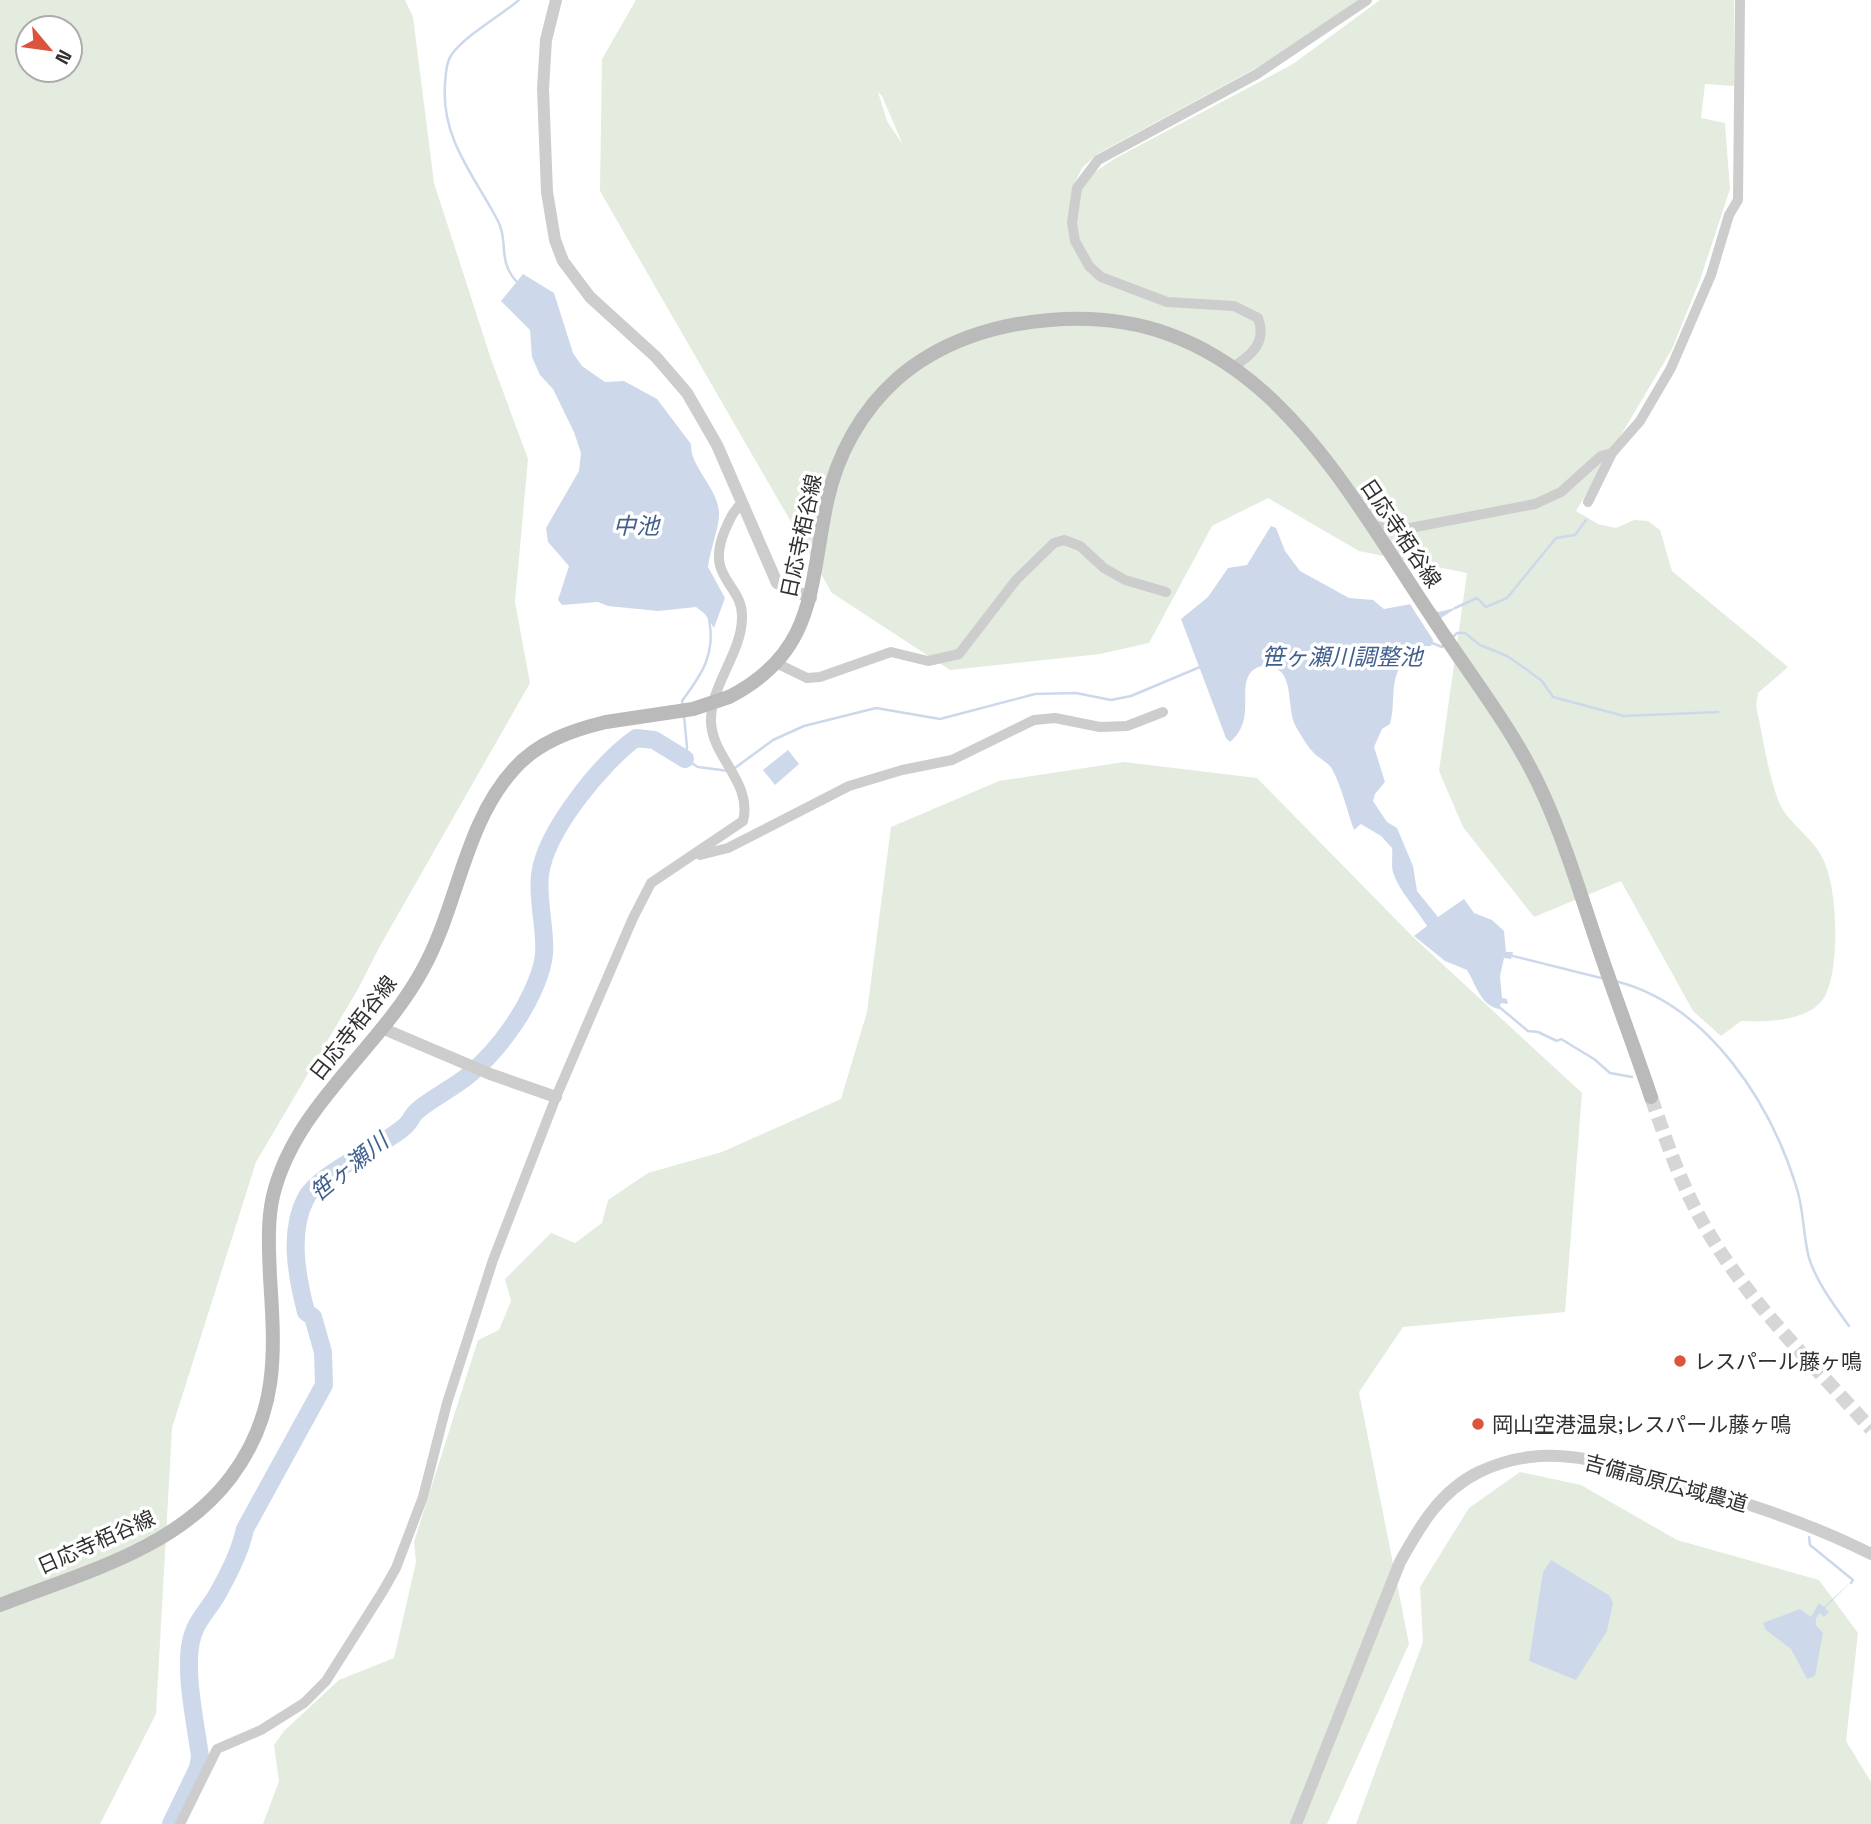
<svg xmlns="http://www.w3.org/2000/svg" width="1871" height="1824" font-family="'Space Grotesk','Noto Sans JP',sans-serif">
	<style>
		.green { fill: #e3ecdf; fill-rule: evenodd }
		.water { fill: #cdd9eb }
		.pier { fill: #fff }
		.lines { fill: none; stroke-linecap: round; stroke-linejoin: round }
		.stream { stroke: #cdd9eb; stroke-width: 2.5 }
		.river { stroke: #cdd9eb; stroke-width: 18 }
		.secondary-tunnel { stroke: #d6d6d6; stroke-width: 14; stroke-dasharray: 14 7; stroke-linecap: butt }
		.minor { stroke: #cdcdcd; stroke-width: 10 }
		.tertiary { stroke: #cdcdcd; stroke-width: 12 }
		.secondary { stroke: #bababa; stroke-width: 14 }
		.secondary-bridge { stroke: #bababa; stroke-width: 14 }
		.poi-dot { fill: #dc543d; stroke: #fff; stroke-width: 2.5 }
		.labels { text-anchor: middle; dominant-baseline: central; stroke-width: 7; stroke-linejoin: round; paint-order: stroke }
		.street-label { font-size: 21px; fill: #303030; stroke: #fff }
		.poi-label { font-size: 21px; fill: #303030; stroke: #fff; text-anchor: start }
		.water-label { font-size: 23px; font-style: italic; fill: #42608f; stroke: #fff }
	</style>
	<rect width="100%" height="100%" fill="#fff"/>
	<g class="green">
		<path d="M0,0H405L413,17L434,183L491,359L528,459L515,602L530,683L380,946L358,989L256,1162L172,1428L156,1714L100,1824H0ZM28,28H70V70H28Z"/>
		<path d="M636,0H1358L1271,60L1097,154L1082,168L1073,187L1114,159L1293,64L1380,0H1734V86L1705,84L1701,118L1725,123L1730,189L1701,277L1672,349L1576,511L1598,524L1616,528L1634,520L1648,521L1660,530L1672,571L1788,667L1758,693L1756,706C1763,736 1767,770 1778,800C1786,822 1813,837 1823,859C1838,888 1840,968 1825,996C1811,1022 1766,1022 1741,1021L1721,1036L1693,1011L1621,881L1534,917L1463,827L1439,771L1467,573L1359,551L1268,498L1212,526L1149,643L1100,654L950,670L832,593L600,191L602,59ZM878,92L882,96L903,145L887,121Z"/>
		<path d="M1124,762L1257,778L1412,936L1582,1093L1565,1312L1403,1327L1359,1392L1409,1644L1327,1824H263L279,1781L274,1745L284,1731L339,1680L394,1658L416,1562L414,1542L478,1340L499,1330L511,1301L505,1279L551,1233L575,1243L602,1223L608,1200L648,1173L722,1152L841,1099L867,1012L891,827L999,781Z"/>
		<path d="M1520,1472L1581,1485L1677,1540L1819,1580L1858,1633L1846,1741L1871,1782V1824H1356L1423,1642L1420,1587L1469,1508Z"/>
	</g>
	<g class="water">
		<path d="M523,274L554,293L573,353L582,366L605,382L624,381L657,399L691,444C690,469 721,489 719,517C718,530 710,551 708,567L725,598L714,628L705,614L696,607L658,611L608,606L598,602L562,605L558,600L569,566L548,542L546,528L579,471L581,453L574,432L553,389L540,375L532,357L530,330L501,301Z"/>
		<path d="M1271,526L1276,528L1285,551L1300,571L1349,598L1373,600L1384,609L1411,604L1439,612L1458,607L1441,618L1431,646H1424C1420,656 1409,655 1403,663C1389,679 1396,705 1390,724L1382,729L1374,747L1385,782L1375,794L1373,801L1387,822L1397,828L1413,866L1417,891L1438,917L1464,899L1474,913L1492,920L1504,931L1506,952H1513L1511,959L1504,958L1500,976L1502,998L1507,999L1508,1004L1501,1003L1499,1009C1480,1005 1476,984 1467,970L1445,961L1414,936L1427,926C1416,908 1398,890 1393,872C1391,865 1393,856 1392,848L1381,836L1361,824L1354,830C1347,811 1342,787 1332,769C1328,762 1318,758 1313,752C1307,746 1299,732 1295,725C1288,709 1292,686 1282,673C1275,665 1262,663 1253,670C1235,687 1258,718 1230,742L1226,738L1181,619L1208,597L1228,568L1247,565Z"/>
		<path d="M788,750L799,764L775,785L763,770Z"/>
		<path d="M1551,1560L1610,1596L1613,1604L1607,1631L1576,1680L1529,1661L1543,1572Z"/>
		<path d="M1853,1580L1825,1608L1829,1612L1824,1617L1820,1613L1816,1618V1625L1823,1633L1815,1676L1807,1679L1791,1649L1766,1630L1763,1623L1800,1609L1811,1617L1819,1603L1824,1607Z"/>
	</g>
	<path class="pier" d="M1408,601L1432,606L1438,632L1435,643Z"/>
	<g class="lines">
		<g class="stream">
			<path d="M516,281C497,259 509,242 498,221C474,175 441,139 445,84C446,74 446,62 452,54C466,35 500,16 519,0"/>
			<path d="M1455,608L1477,598L1486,607L1507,598L1556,538L1575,535L1586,520"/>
			<path d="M1452,638L1457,633H1465L1480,645L1507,656L1526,669L1542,681L1553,697L1624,716L1718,712"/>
			<path d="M1432,643L1442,647L1444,645"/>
			<path d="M683,706L682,701C702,674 716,654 709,619"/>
			<path d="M684,716L687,747L685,759L698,767L729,771"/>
			<path d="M735,768L773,740L804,726L876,708L940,719L1035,694L1076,693L1111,700L1131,696L1200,667"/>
			<path d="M1509,955L1605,979"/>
			<path d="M1615,981C1708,1004 1771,1103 1797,1189C1804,1211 1803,1236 1809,1258C1817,1283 1834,1305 1849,1326"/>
			<path d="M1498,1006L1528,1031L1538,1032L1557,1041L1561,1039L1594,1059L1610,1073L1632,1077"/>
			<path d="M1809,1537L1810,1545L1853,1580L1851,1583"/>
		</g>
		<path class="river" d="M171,1824L198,1768L200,1757C196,1723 182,1666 193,1634C198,1618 210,1608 218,1593C229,1573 240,1552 245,1529L324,1385L323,1352L313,1317L306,1312C297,1277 288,1232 306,1198C319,1173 382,1147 404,1127C410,1123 412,1115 417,1111C433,1097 454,1088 470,1074C484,1062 501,1043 512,1027C525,1009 542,977 544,954C546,928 537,902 540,875C545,832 601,763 636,738L654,740L685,759"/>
		<path class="secondary-tunnel" d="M1651,1097C1667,1143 1682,1188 1707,1230C1750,1304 1815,1366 1871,1429"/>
		<g class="minor">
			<path d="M1233,367C1252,355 1267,342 1258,318L1234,306L1167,302L1101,277L1089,266L1075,241L1072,223L1077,188L1098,160L1257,74L1367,0"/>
			<path d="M1588,502L1612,453L1640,421L1671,368L1711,275L1729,215L1738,200L1740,0"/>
			<path d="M1371,526L1405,529L1535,504L1561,492L1601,456L1612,453"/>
			<path d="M776,663L807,678L820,677L891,652L928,661L959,654L1016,580L1054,543L1064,540L1080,546L1104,568L1125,580L1166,592"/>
			<path d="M700,855L728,848L849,786L902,770L952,760L1034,720L1055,718L1100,727L1127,726L1163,712"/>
			<path d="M180,1824L217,1749L261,1730L304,1703L326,1681L383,1591L396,1568L423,1497L447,1403L493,1260L556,1097L633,918L651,883L743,821C753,783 712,757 711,722C710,686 741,654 742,619C744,583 704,580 725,530C730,519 733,511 742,503"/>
		</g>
		<g class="tertiary">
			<path d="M556,0L546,40L543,89L547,192L555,240L563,261L590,297L656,357L687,393L717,445L777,583L811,598"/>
			<path d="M384,1029L490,1074L556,1097"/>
			<path d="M1296,1824L1400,1562C1420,1526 1440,1491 1479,1472C1494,1465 1514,1459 1530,1457C1573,1451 1621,1467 1661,1478C1734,1499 1804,1520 1871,1554"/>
		</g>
		<g class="secondary">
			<path d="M729,697C817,652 809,586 827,502C837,455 861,411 897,379C939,342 995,324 1050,320C1251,303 1335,472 1430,614C1468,673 1516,732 1544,796C1566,845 1581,896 1598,946C1615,997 1634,1046 1651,1097"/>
			<path d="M0,1605C81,1573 176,1550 231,1477C279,1413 275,1353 270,1277C269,1251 267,1222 273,1196C295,1105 380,1049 423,969C458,906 464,824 514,769C538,742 572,730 606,722"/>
		</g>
		<path class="secondary-bridge" d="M606,722L693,709L729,697"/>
	</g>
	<g class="poi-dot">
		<circle cx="1680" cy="1361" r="7"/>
		<circle cx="1478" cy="1424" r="7"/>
	</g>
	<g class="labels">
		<g class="street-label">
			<text transform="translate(1401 533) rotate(56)">日応寺栢谷線</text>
			<text transform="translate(801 536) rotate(-78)">日応寺栢谷線</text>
			<text transform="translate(353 1028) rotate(-52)">日応寺栢谷線</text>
			<text transform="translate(1666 1483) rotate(15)">吉備高原広域農道</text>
			<text transform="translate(96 1542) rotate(-24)">日応寺栢谷線</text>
		</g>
		<g class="poi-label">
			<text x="1694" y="1361">レスパール藤ヶ鳴</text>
			<text x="1492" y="1424">岡山空港温泉;レスパール藤ヶ鳴</text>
		</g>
		<g class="water-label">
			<text x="636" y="526">中池</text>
			<text x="1342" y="657">笹ヶ瀬川調整池</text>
			<text transform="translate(349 1167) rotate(-39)">笹ヶ瀬川</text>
		</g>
	</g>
	<g transform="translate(49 49) rotate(119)"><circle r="33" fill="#ffffff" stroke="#acacac" stroke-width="2"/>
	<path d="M0-5L12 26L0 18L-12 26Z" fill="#dc543d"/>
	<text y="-10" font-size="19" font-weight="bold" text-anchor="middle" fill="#303030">N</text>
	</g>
</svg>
